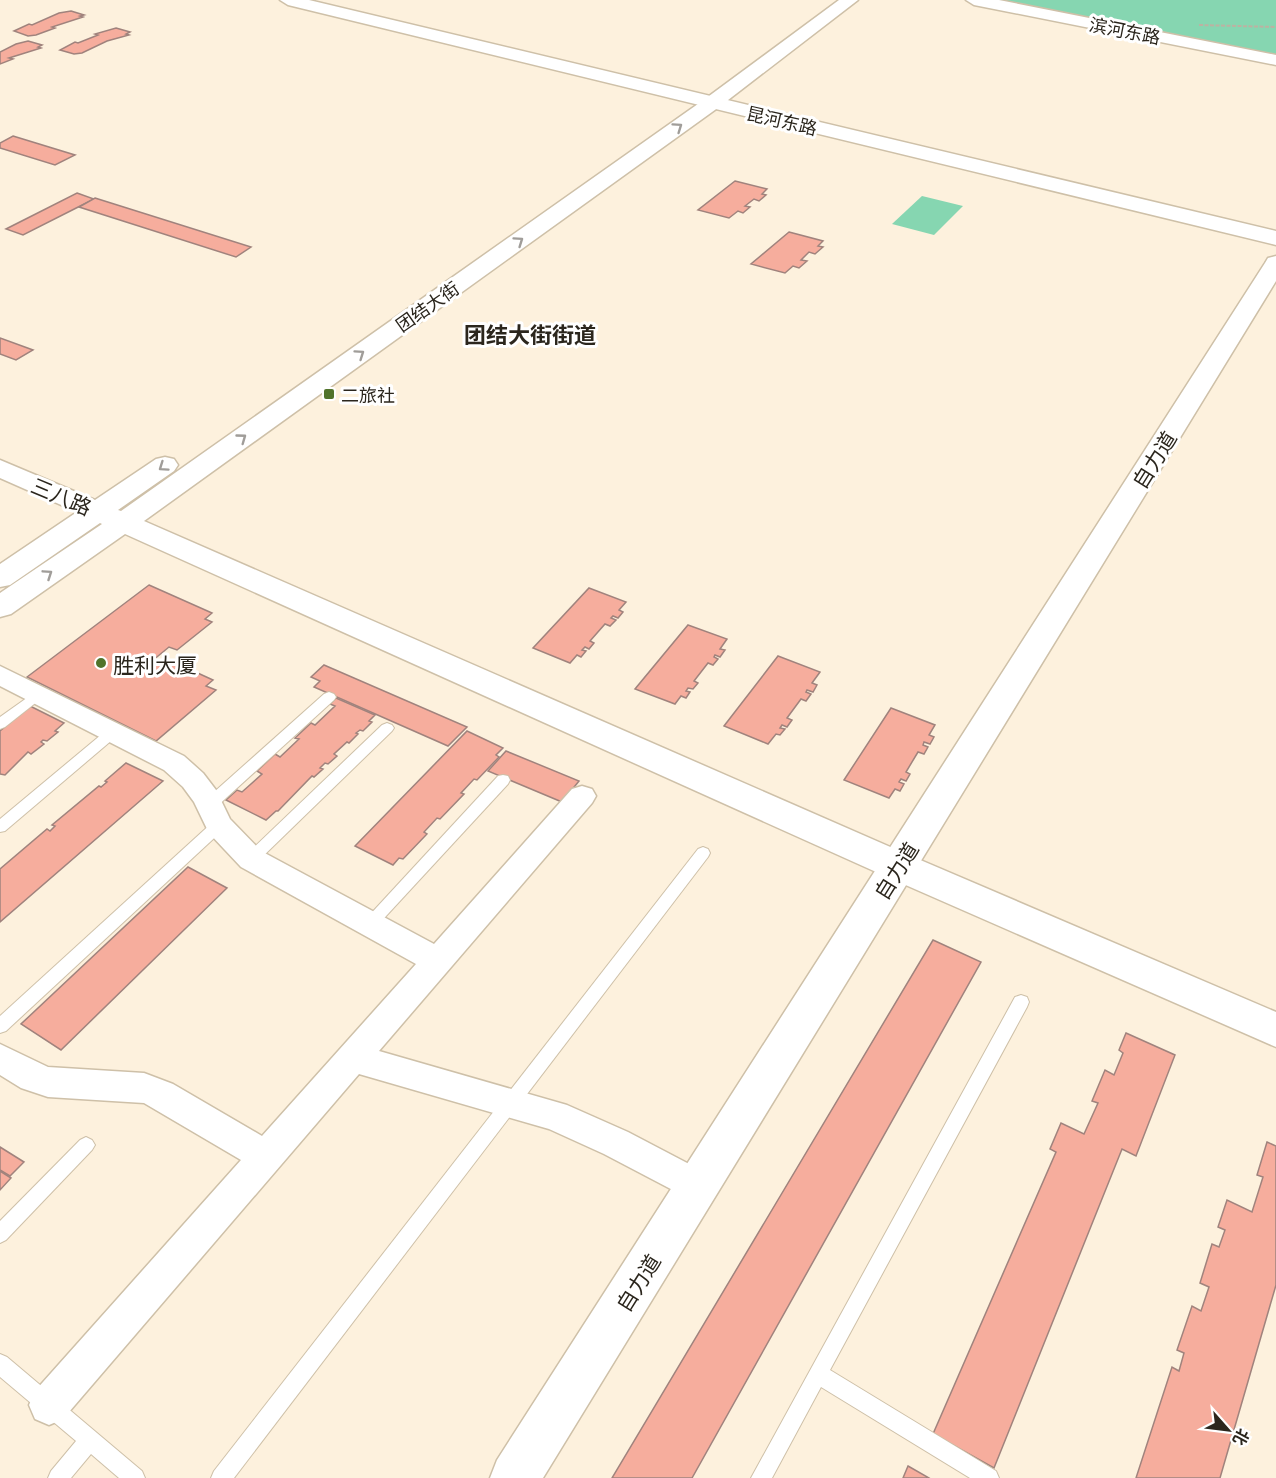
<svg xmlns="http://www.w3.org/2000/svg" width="1276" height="1478" font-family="Literata,'Noto Sans SC',serif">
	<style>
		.green { fill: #86d6b1 }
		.building { fill: #f6ad9d; stroke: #a0837d; stroke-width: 1.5 }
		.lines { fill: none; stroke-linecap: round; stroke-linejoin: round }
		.service-casing { stroke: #cec0a8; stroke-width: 2 }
		.minor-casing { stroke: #cec0a8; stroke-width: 3 }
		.tertiary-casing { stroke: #cec0a8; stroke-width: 3 }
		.secondary-casing { stroke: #cec0a8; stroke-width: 3 }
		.path { stroke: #bcb2a2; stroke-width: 2; stroke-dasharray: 4 1.5; stroke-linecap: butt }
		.service { fill: #fff; fill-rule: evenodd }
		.minor { fill: #fff; fill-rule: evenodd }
		.tertiary { fill: #fff; fill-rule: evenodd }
		.secondary { fill: #fff; fill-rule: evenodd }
		.oneway { stroke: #a09d99 }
		.poi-dot { fill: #51732b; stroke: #fff; stroke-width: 2 }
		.labels { text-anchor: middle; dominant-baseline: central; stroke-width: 6; stroke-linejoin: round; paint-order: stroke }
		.far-street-label { font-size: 18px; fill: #2b261d; stroke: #fff }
		.far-poi-label { font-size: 18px; fill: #2b261d; stroke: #fff; text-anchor: start }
		.street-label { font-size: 21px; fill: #2b261d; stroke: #fff }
		.poi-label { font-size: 21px; fill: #2b261d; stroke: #fff; text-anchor: start }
		.far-district-label { font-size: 22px; font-weight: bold; fill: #2b261d; stroke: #fff }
	</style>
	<rect width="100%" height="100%" fill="#fdf1dd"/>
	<g class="green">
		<path d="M996,0H1276V55Z"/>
		<path d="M922,196L963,206L934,235L892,224Z"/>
	</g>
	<g class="building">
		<path d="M71,11L84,15L80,16L83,17L52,27L55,28L36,35L28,36L14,31L29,24L32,25L59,13Z"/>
		<path d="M116,28L130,32L126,34L129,35L107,41L82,53L74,54L60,50L75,42L78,43L98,35L95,34Z"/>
		<path d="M28,41L42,45L38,47L41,48L9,58L13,59L0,64V52L16,44Z"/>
		<path d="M13,136L75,155L55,165L0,148V143Z"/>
		<path d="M735,181L767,189L762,194L766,195L759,201L754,199L745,206L750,207L743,213L738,211L729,218L698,210Z"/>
		<path d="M77,193L94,199L23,235L6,229Z"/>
		<path d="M95,198L251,247L236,257L79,207Z"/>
		<path d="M789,232L823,241L818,246L823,247L815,254L809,252L801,260L807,261L799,268L793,266L785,273L751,264Z"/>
		<path d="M0,338L33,350L16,360L0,354Z"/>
		<path d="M149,585L212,613L205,619L212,622L177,650L169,647L152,661L161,665L167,659L213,680L206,686L216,690L156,741L27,677Z"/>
		<path d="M589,588L626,602L619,610L623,612L618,618L613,616L611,618L616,620L610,626L605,624L590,641L594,643L589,649L585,647L582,650L586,651L581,657L577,655L570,663L533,648Z"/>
		<path d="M688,625L727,639L720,649L725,650L720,657L715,655L714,657L718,659L713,665L708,663L694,681L698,683L693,689L688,688L686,691L690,692L686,698L681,696L675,704L635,689Z"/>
		<path d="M778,656L820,672L812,683L817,685L813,692L807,690L806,692L811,694L806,701L801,699L787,718L792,720L787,727L782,725L780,728L785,729L780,735L776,734L768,744L724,726Z"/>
		<path d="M324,665L467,727L448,746L314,687L320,681L311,677Z"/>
		<path d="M336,698L375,715L369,721L372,722L363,731L360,730L356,733L358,734L349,743L347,742L334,754L337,756L328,764L325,763L320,768L323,769L314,777L312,776L278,811H276L266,820L226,800L237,790L242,792L262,774L257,771L275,754L280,757L299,739L295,738L311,723L315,725L335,706L330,704Z"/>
		<path d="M30,706L64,723L55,731L58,732L47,741L43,740L41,742L44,744L31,754L28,752L5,775L0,774V731Z"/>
		<path d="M891,708L935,725L929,735L934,737L930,744L924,742L923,745L928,747L924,754L918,752L906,772L910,774L906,781L901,779L899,782L904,784L900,791L895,789L889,798L844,780Z"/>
		<path d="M467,731L503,748L496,755L499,757L477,780L474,779L461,793L464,794L440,819L437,818L424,832L427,834L403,859L399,858L393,865L355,846Z"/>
		<path d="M506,751L579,781L562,802L488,771Z"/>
		<path d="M126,763L163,781L0,922V869L47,829L50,831L55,826L52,825L99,786L101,787L107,782L105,781Z"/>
		<path d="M188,867L227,888L61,1050L21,1024Z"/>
		<path d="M933,940L981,962L692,1478H612Z"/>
		<path d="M1126,1033L1175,1055L1136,1156L1122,1149L994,1468L933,1434L1056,1152L1050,1149L1061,1123L1084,1134L1098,1103L1092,1101L1105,1070L1114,1075L1123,1053L1119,1050Z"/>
		<path d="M1267,1142L1276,1146V1285L1220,1478H1136L1172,1367L1179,1371L1184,1353L1177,1350L1192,1306L1201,1311L1209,1287L1200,1283L1212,1244L1219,1247L1225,1230L1218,1227L1227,1200L1252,1212L1263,1177L1257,1175Z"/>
		<path d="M0,1147L24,1162L10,1176L0,1170Z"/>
		<path d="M0,1171L11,1178L0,1190Z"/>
		<path d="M908,1466L929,1478H903Z"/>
	</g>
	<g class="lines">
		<defs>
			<g id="service">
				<path d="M38,690L43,691L45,694L43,697L5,727L0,729V717Z"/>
				<path d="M329,692L334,694L336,697L334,700L214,809H204L202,805L204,801L324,694Z"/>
				<path d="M387,723L392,725L394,728L392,731L256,863H246L244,859L246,855L382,725Z"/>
				<path d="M113,727L120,732L118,735L5,831L0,832V819L108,729Z"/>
				<path d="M503,775L508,776L510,780L508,784L375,928L370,930L365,928L362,924L365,920L498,776Z"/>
				<path d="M219,820L224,821L226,825L224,829L6,1031L0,1033V1016L214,821Z"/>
				<path d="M703,847L708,849L710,853L708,857L234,1478H211L214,1471L698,849Z"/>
				<path d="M1021,995L1027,997L1029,1002L1027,1007L830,1370L996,1471L999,1478H970L821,1387L772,1478H751L1015,997Z"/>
				<path d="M86,1137L92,1140L95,1145L92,1150L6,1240L0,1243V1221L80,1140Z"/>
				<path d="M0,1354L7,1357L142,1471L145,1478H119L91,1454L71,1478H48L51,1471L76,1441L0,1377Z"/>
			</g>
			<path id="minor" d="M0,666L184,756L203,773L216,790L230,819L261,851L434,944L572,789L582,786L592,789L596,796L592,803L379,1051L567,1105L628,1132L710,1175L716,1186L710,1197L698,1202L686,1197L604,1154L549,1129L359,1074L63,1419L49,1425L35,1419L29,1405L35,1391L241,1160L144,1103L48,1097L21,1088L0,1075V1044L48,1067L144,1073L173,1084L262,1136L416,964L241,867L209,833L194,802L183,787L164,770L0,686Z"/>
			<g id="tertiary">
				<path d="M280,0H309L1276,231V245L288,5Z"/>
				<path d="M966,0H999L1276,55V65L974,5Z"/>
				<path d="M1276,256V281L543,1478H490L497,1460L1265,263L1268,258Z"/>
			</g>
			<path id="secondary" d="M839,0H858L719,107L144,521L911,856L1276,1012V1047L885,876L125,534L11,614L0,617V593L102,524L100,523L10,585L0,587V564L77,512L0,478V460L95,500L156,459L165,457L174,459L178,465L174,471L118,510L121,511L705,99Z"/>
		</defs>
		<use href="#service" class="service-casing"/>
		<use href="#minor" class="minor-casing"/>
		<use href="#tertiary" class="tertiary-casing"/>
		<use href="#secondary" class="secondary-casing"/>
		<path class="path" d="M1199,25L1276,27"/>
		<use href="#service" class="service"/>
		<use href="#minor" class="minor"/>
		<use href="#tertiary" class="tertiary"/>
		<use href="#secondary" class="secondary"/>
	</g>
	<defs><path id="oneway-chevron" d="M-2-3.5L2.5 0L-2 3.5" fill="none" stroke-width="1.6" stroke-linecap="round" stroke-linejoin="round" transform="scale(1.5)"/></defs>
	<g class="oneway">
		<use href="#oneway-chevron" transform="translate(678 127) rotate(-35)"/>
		<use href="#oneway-chevron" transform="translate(519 241) rotate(-35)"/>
		<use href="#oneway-chevron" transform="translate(360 354) rotate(-35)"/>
		<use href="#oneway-chevron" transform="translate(242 438) rotate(-36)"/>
		<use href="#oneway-chevron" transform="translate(163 467) rotate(145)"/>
		<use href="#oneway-chevron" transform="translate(48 574) rotate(-34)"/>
	</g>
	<g class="poi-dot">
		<rect x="323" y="388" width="12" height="12" rx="3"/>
		<circle cx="101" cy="663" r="6"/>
	</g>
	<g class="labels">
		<g class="far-street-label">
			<text transform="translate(1125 30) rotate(11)">滨河东路</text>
			<text transform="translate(782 120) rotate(13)">昆河东路</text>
			<text transform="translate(427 306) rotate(-35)">团结大街</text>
		</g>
		<g class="far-poi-label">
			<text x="341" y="394">二旅社</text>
		</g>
		<g class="street-label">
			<text transform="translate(1153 459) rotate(-58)">自力道</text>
			<text transform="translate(62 495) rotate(23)">三八路</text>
			<text transform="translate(895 870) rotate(-58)">自力道</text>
			<text transform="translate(637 1282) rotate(-58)">自力道</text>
		</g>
		<g class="poi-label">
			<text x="113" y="663">胜利大厦</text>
		</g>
		<g class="far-district-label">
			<text x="530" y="333">团结大街街道</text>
		</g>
	</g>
	<g transform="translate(1228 1430) rotate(118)" stroke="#ffffff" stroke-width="4.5" paint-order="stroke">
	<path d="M0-4.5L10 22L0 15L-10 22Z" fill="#2b261d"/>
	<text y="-9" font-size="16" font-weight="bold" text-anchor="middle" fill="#2b261d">北</text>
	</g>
</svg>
